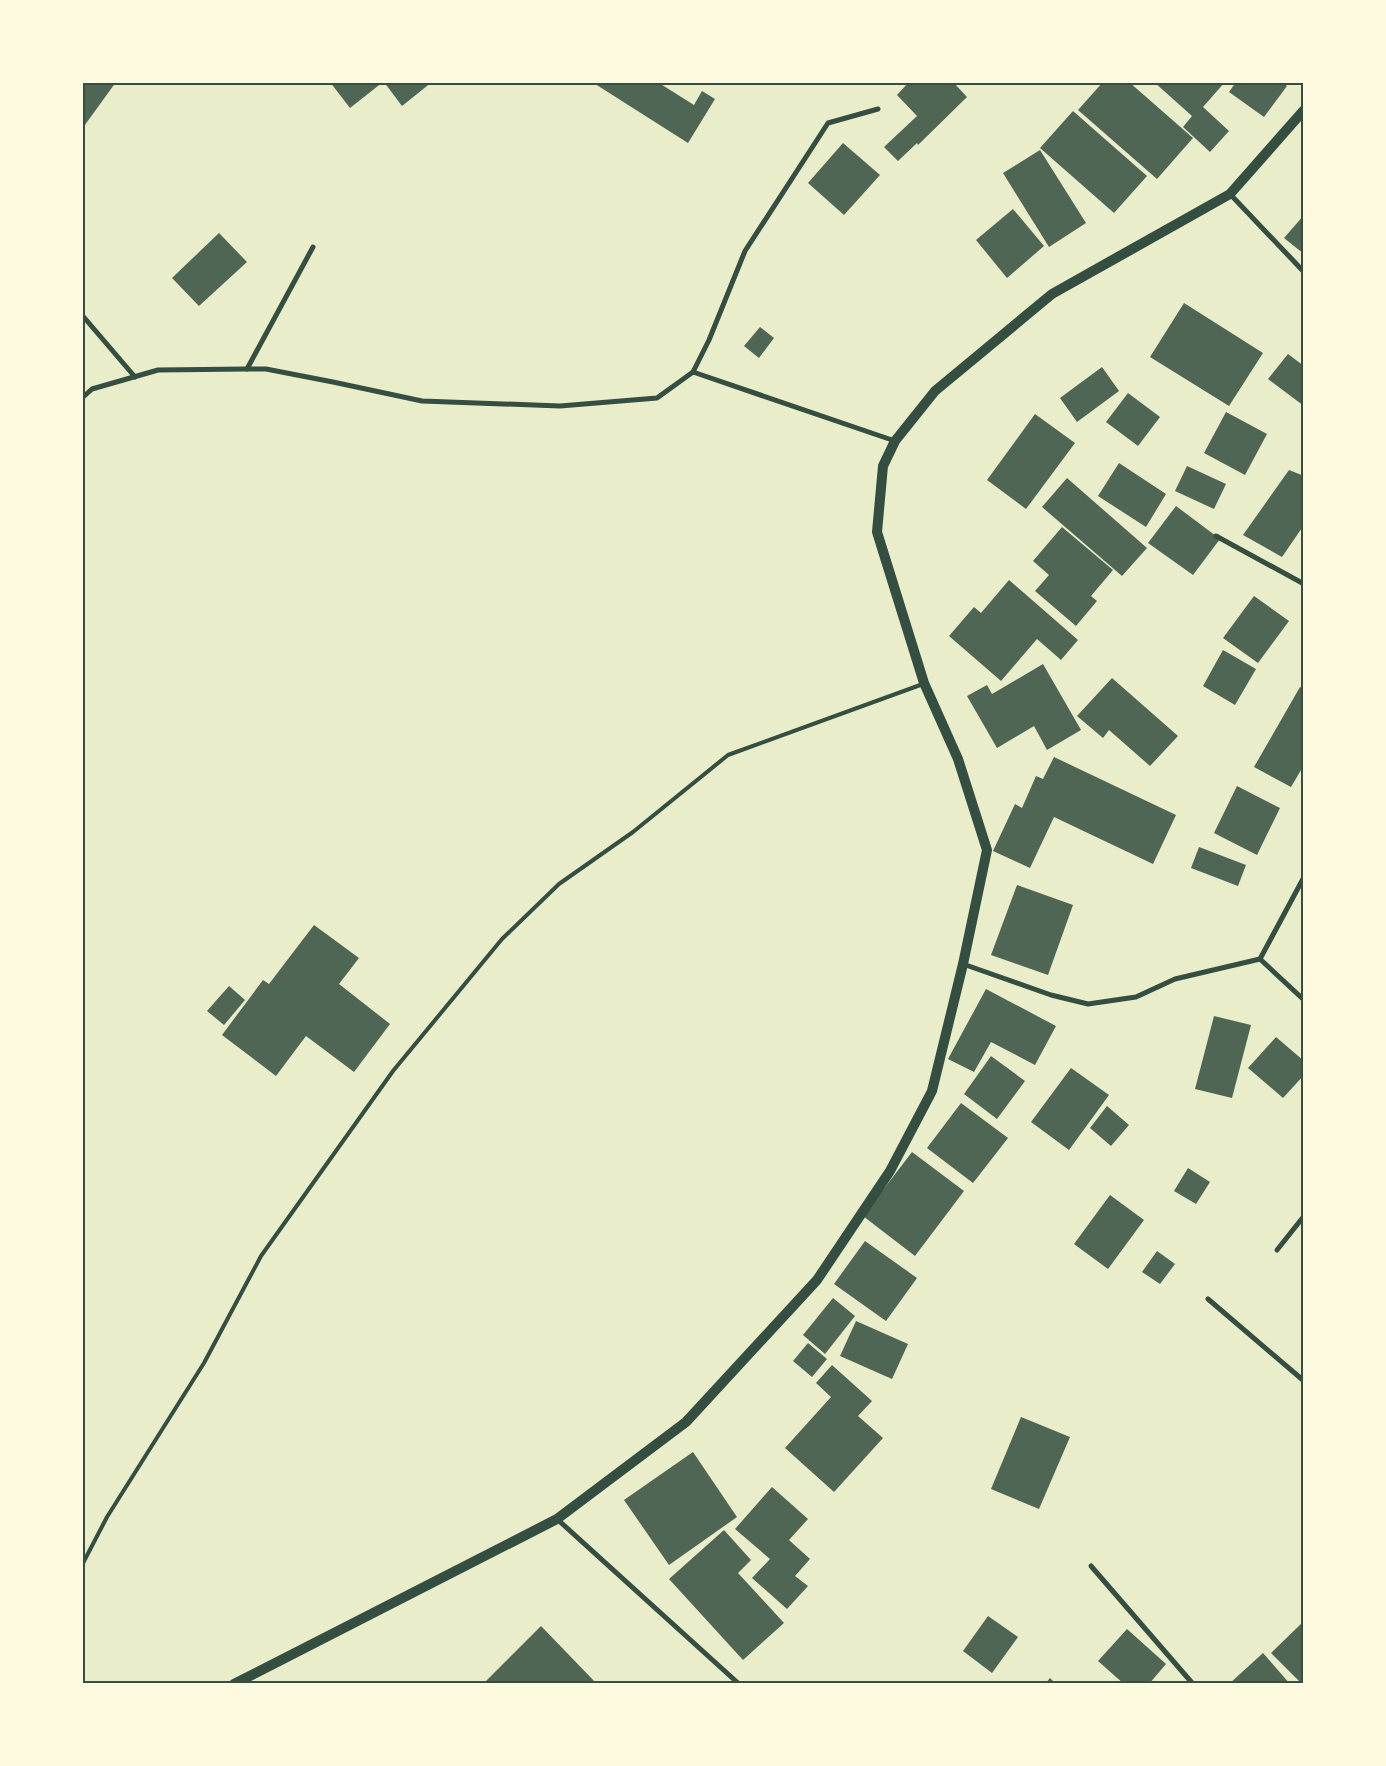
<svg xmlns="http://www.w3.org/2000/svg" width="1386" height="1766" font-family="'Archivo Narrow',sans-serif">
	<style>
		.building { fill: #4f6655 }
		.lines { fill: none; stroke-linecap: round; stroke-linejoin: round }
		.service { stroke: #344e41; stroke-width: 4 }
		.minor { stroke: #344e41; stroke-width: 5 }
		.secondary { stroke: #344e41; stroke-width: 10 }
		.neatline { fill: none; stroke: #344e41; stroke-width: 2 }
	</style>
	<rect width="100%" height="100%" fill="#e9edc9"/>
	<g class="building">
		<path d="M82,82H116L82,129Z"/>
		<path d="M330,82H383L350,108Z"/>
		<path d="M384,82H432L402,106Z"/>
		<path d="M592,82H654L658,85L659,83L694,105L702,91L715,99L688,143Z"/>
		<path d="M909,82H953L967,97L918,145L917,143L898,161L884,147L917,116L897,95Z"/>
		<path d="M1103,82H1129L1193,138L1157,179L1078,110Z"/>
		<path d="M1154,82H1225L1203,107L1229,131L1210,152L1183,127L1192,116Z"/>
		<path d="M1236,82H1282L1287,86L1264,117L1229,92Z"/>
		<path d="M1073,111L1147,176L1114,213L1040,148Z"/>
		<path d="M843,143L880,175L844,215L808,183Z"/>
		<path d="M1040,150L1086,223L1049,247L1003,173Z"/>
		<path d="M1013,209L1044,246L1007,278L976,240Z"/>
		<path d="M1304,215V254L1284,238Z"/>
		<path d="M219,233L247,262L199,306L172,278Z"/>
		<path d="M1184,303L1263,353L1229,406L1150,357Z"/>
		<path d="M760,327L774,338L759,358L744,346Z"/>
		<path d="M1288,354L1304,366V406L1268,379Z"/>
		<path d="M1102,367L1119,391L1077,422L1060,398Z"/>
		<path d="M1128,393L1160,417L1138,446L1106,422Z"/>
		<path d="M1226,412L1267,434L1245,475L1204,453Z"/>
		<path d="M1035,414L1075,443L1026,509L987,480Z"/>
		<path d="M1119,463L1166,494L1146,527L1098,496Z"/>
		<path d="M1187,466L1226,484L1214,509L1175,491Z"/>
		<path d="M1289,470L1304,476V525L1282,557L1243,535Z"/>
		<path d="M1067,478L1147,548L1122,576L1042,507Z"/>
		<path d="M1176,506L1220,539L1193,575L1148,543Z"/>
		<path d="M1062,527L1113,570L1091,596L1097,601L1076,626L1035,591L1049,575L1033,561Z"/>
		<path d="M1009,580L1078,640L1061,660L1037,639L1001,681L949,636L974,607L981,613Z"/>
		<path d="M1254,596L1289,621L1258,663L1223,638Z"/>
		<path d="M1223,650L1256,669L1235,705L1203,686Z"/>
		<path d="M1043,664L1081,730L1047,750L1034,726L997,748L967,696L987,685L992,694Z"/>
		<path d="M1112,678L1178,736L1150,766L1109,730L1103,738L1077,716Z"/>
		<path d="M1300,687L1304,689V765L1291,787L1254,767Z"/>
		<path d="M1054,757L1176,815L1153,864L1054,817L1030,868L993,851L1015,804L1022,808L1036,776L1043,779Z"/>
		<path d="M1237,786L1280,808L1257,855L1214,833Z"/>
		<path d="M1199,847L1246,865L1238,886L1191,868Z"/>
		<path d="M1017,885L1073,905L1048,975L991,955Z"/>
		<path d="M314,925L359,958L339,984L390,1024L354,1072L306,1036L276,1076L222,1035L263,980L269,984Z"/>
		<path d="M229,986L245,1000L224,1025L207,1011Z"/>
		<path d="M986,989L1056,1026L1035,1065L991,1042L974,1072L948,1059Z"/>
		<path d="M1214,1016L1251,1025L1232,1098L1195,1089Z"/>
		<path d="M1276,1037L1304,1061V1075L1283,1098L1248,1068Z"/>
		<path d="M991,1056L1025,1081L997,1119L964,1094Z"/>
		<path d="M1071,1068L1109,1095L1069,1150L1031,1122Z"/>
		<path d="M961,1103L1008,1138L973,1183L927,1148Z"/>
		<path d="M1107,1106L1129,1125L1111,1146L1090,1128Z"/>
		<path d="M912,1152L964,1191L915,1256L863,1216Z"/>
		<path d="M1188,1168L1210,1182L1196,1204L1174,1191Z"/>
		<path d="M1110,1195L1144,1220L1108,1269L1074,1244Z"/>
		<path d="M865,1241L917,1278L886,1321L834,1284Z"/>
		<path d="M1157,1251L1175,1264L1160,1284L1142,1272Z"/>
		<path d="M833,1298L855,1316L825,1354L803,1335Z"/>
		<path d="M856,1321L908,1344L892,1379L840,1356Z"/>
		<path d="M808,1343L827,1359L812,1377L793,1361Z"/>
		<path d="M832,1365L872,1401L858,1416L883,1438L834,1492L785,1448L831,1397L816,1383Z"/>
		<path d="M1021,1417L1070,1437L1039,1509L991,1489Z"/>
		<path d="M693,1452L737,1517L669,1565L624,1500Z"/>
		<path d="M772,1487L808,1519L789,1540L810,1559L795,1576L808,1586L787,1609L752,1578L770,1559L735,1529Z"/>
		<path d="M724,1530L751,1560L738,1573L784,1623L743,1660L669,1579Z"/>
		<path d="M988,1616L1018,1637L992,1673L963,1651Z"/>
		<path d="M1304,1621V1684H1302L1271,1653Z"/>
		<path d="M541,1626L597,1684H483Z"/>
		<path d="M1127,1629L1166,1664L1149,1684H1124L1098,1661Z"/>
		<path d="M1263,1653L1290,1684H1229Z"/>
		<path d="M1050,1678L1056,1684H1045Z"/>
	</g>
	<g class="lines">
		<path class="service" d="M82,1565L107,1517L204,1363L261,1256L393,1071L502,939L559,884L633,832L728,755L923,684"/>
		<g class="minor">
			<path d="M1230,194L1304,272"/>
			<path d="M82,315L135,377"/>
			<path d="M247,369L313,247"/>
			<path d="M693,372L895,441"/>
			<path d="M82,398L92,389L158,370L247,369H266L333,382L422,401L560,406L657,398L693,372L709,340L745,251L828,123L878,109"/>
			<path d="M1216,536L1304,584"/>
			<path d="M1304,877L1260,959L1304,1000"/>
			<path d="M963,964L1051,995L1088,1004L1136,997L1175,979L1260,959"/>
			<path d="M1277,1250L1304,1216"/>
			<path d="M1208,1299L1304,1381"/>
			<path d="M557,1519L739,1684"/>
			<path d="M1091,1566L1193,1684"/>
		</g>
		<path class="secondary" d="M234,1684L557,1519L686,1422L817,1280L890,1171L932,1091L963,964L987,850L958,759L924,683L877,532L883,466L895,441L935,391L1052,294L1230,194L1304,110"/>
	</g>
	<rect width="1386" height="1766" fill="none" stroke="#fefae0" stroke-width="168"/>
	<rect x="84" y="84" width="1218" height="1598" class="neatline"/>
</svg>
